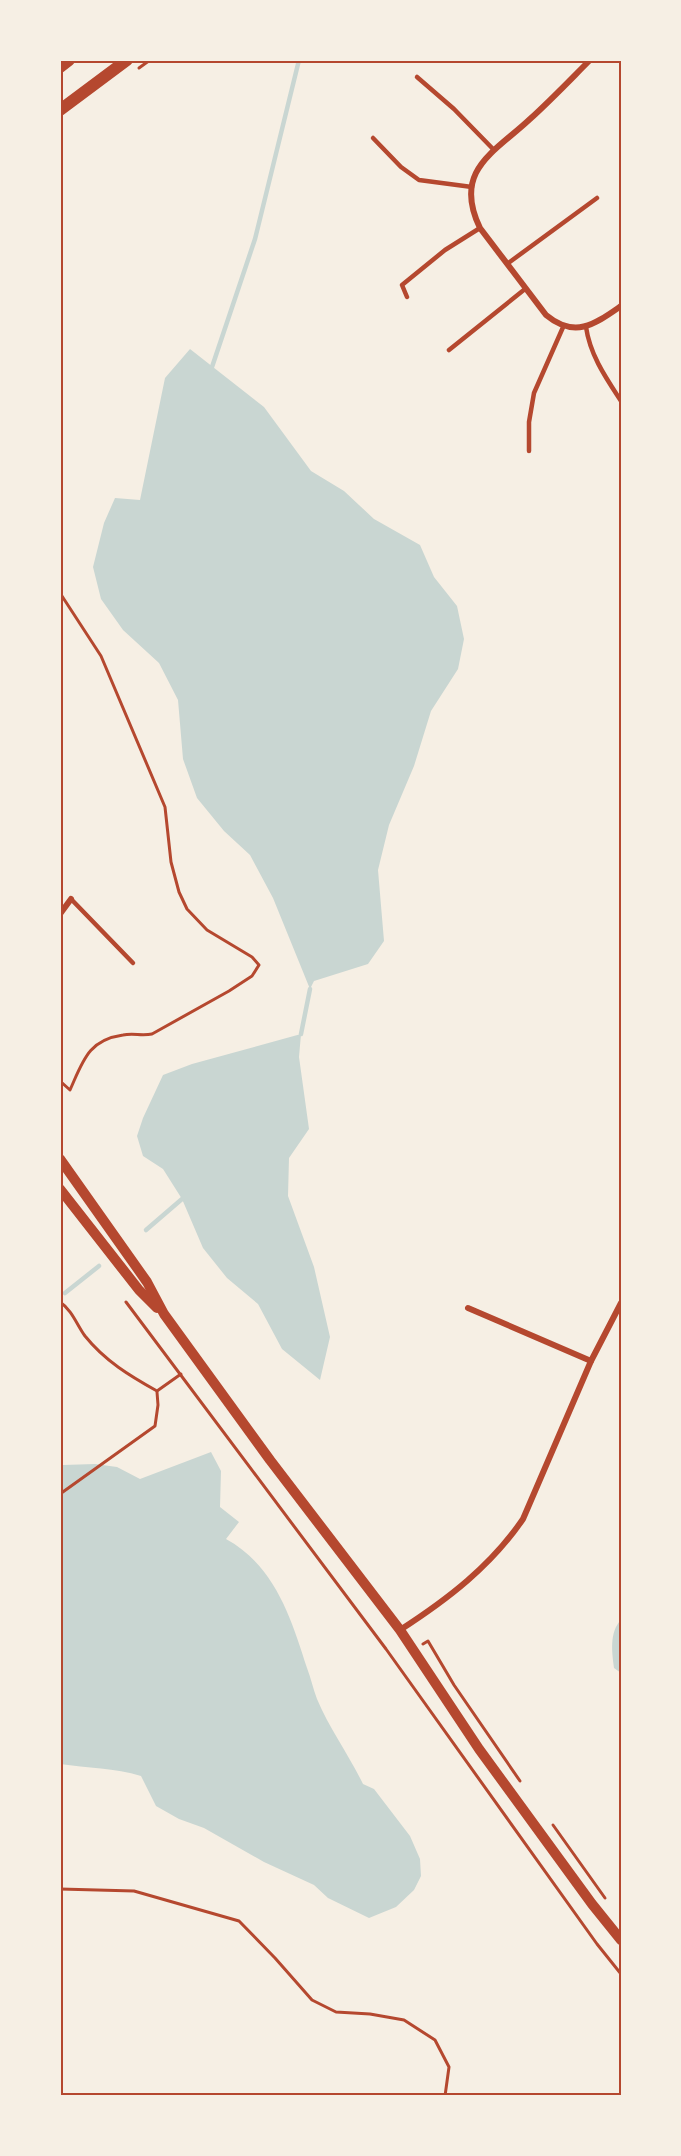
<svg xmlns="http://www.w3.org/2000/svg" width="681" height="2156" font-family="Roboto,sans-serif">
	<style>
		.water { fill: #c9d6d2 }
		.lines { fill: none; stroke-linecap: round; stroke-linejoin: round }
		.stream { stroke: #c9d6d2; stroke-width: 4.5 }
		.path { stroke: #b5482f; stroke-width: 3 }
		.service { stroke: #b5482f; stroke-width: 4.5 }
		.minor { stroke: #b5482f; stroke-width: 6 }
		.tertiary { stroke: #b5482f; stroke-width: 10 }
		.secondary { stroke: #b5482f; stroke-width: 12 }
		.neatline { fill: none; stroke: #b5482f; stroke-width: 2 }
	</style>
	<rect width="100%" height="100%" fill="#f6efe4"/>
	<g class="water">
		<path d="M190,349L264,407L311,471L344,491L374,519L420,545L434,577L457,606L464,639L458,669L431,711L414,766L389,825L378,870L384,941L368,964L314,981L310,989L273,898L250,855L224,831L197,798L183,759L178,700L159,663L123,630L101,599L93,567L104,523L115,498L140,500L165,378Z"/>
		<path d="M301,1034L299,1057L309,1129L289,1158L288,1196L314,1267L330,1337L320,1380L282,1349L258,1304L227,1278L203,1248L182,1199L163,1169L143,1156L137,1136L143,1118L163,1075L192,1064Z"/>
		<path d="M211,1452L221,1471L220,1507L239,1522L226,1539C275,1566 291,1618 307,1668C311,1678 313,1689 317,1699C329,1728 349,1755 363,1784L374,1789L410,1836L420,1859L421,1876L414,1890L396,1907L369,1918L328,1898L314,1885L264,1862L204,1828L179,1819L156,1806L141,1776C115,1768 87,1768 60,1764V1467L63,1465L95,1464L117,1467L140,1479Z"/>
		<path d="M621,1620V1673L614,1668C612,1653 609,1632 621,1620Z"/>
	</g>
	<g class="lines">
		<g class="stream">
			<path d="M212,367L255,239L299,60"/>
			<path d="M301,1034L310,989"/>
			<path d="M146,1230L182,1199"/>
			<path d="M65,1293L99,1266"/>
		</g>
		<g class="path">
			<path d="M139,68L150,60"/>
			<path d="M60,593L101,656L165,807L171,862L179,892L187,909L207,930L252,957L259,965L252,976L229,991L152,1034C142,1036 133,1033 123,1035C88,1040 83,1061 70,1090L60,1081"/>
			<path d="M60,1302C72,1310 77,1325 85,1336C105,1361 130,1376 157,1391L181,1374"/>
			<path d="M126,1302L386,1649L597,1944L621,1974"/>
			<path d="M60,1494L155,1426L158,1405L157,1392"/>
			<path d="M423,1644L428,1641L454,1685L520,1781"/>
			<path d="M553,1825L605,1898"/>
			<path d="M60,1889L134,1891L239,1921L275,1958L312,2000L336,2012L370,2014L404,2020L435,2040L449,2067L445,2096"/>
		</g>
		<g class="service">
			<path d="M417,77L454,109L493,149"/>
			<path d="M373,138L401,167L419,180L472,187"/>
			<path d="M507,264L597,198"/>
			<path d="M407,297L402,285L445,250L480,228"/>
			<path d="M586,327C590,355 606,378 621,401"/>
			<path d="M449,350L525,289"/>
			<path d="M529,451V422L534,393L564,325"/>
			<path d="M71,899L133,963"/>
		</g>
		<g class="minor">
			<path d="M590,60C570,80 551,100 530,119C495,152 452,170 480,228L546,315C575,339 595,324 621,306"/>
			<path d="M60,914L71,899"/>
			<path d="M468,1308L591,1361"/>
			<path d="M400,1630C448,1599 491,1566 523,1519L591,1361L621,1303"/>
		</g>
		<g class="tertiary">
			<path d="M60,1159L147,1282L164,1314L270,1460L400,1630L479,1749L592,1904L621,1940"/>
			<path d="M60,1189L139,1290L157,1308"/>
		</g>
		<g class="secondary">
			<path d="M60,67L69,60"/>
			<path d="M60,110L127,60"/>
		</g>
	</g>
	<rect width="681" height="2156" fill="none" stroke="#f6efe4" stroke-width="123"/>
	<rect x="62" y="62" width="558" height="2032" class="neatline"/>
</svg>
